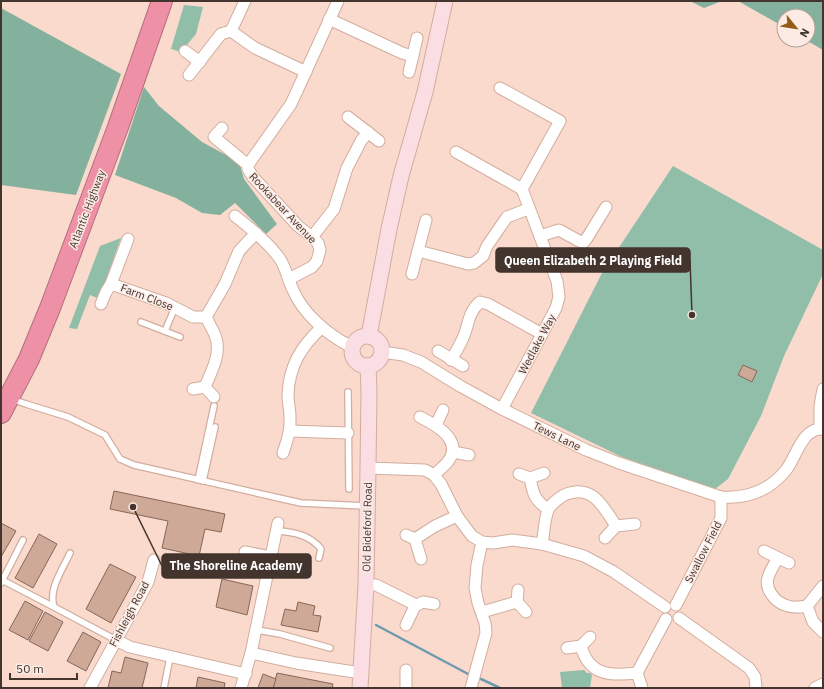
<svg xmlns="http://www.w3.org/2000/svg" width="824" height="689" font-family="'IBM Plex Sans',sans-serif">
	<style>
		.green { fill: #91bea9 }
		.forest { fill: #84b19d }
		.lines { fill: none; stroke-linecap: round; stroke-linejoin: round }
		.stream { stroke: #6e9bae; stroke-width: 2.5 }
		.building { fill: #cea998; stroke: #886657 }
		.lane-casing { stroke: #d2ad9d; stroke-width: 8 }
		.street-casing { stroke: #d2ad9d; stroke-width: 13 }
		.secondary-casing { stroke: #d2ad9d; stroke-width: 17 }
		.highway-casing { stroke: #b2707c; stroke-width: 22 }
		.lane { stroke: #fff; stroke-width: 5.5 }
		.street { stroke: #fff; stroke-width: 11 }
		.secondary { stroke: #fadee4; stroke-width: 15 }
		.highway { stroke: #ee91a6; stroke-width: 20 }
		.labels { text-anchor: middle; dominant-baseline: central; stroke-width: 3; stroke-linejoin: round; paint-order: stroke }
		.street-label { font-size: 11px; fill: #43342e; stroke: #fbebe4 }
		.leader { fill: none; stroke: #43342e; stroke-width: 1.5 }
		.callout-dot { fill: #43342e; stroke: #fbebe4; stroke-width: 1.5 }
		.callout { fill: #43342e; stroke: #43342e; stroke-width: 1.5 }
		.callout-label { font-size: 12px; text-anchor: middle; font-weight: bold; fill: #fff }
	</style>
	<rect width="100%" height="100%" fill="#fadacd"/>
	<g class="green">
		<path d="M184,5L203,7L196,34L181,52L171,49Z"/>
		<path d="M673,166L823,250V274L784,356L761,416L728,479L715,489L622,457L531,413L602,273Z"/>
		<path d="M121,238L105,282L97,298L90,295L77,329L69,328L100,246Z"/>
		<path d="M584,670L587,673H590L592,675L590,688H562L560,672Z"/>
	</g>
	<g class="forest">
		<path d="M690,1H722L704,8Z"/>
		<path d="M738,1H823V50L806,40H808V16H784V27Z"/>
		<path d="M1,8L121,74L76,195L1,185Z"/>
		<path d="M144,87L159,106L202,142L239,162L244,179L277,224L266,234L235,203L220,215L202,213L176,198L115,175Z"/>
	</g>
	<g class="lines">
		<g class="stream">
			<path d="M376,625L470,675"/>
			<path d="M481,679L500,688"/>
		</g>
	</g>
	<g class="building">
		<path d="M743,365L757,371L752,382L738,375Z"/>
		<path d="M114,491L225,514L221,532L205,529L199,556L162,548L168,521L110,509Z"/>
		<path d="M1,523L16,531L1,557Z"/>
		<path d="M39,534L57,544L33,588L15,578Z"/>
		<path d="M110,564L136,577L111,623L86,609Z"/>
		<path d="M222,579L253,586L247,615L216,607Z"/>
		<path d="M25,601L43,611L28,640L9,630Z"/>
		<path d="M298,602L315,606L313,615L321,616L318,632L281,625L285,609L296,611Z"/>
		<path d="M45,612L63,622L48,651L29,641Z"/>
		<path d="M83,632L101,642L86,671L67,661Z"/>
		<path d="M125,657L148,663L142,688H108L112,671L121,673Z"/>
		<path d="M277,673L333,684L332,688H273Z"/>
		<path d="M263,674L276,679L273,688H258Z"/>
		<path d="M198,677L225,683L224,688H196Z"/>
	</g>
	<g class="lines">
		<defs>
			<g id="lane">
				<path d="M141,322L180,337"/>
				<path d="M165,331L175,307"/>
				<path d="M348,392L349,489"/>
				<path d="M12,399L26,404L68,417L105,435L120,459L134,465L301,503L366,506"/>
				<path d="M198,480L214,406"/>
				<path d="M203,481L215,427"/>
				<path d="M277,531C294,532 310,535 321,549L319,558"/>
				<path d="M70,553C63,569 48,589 54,607L116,640"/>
				<path d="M2,580L54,607"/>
				<path d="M1,583L23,540"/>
				<path d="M257,630L280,634L330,648"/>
				<path d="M164,688L170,657"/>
			</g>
			<g id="street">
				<path d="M329,19L402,53L413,56"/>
				<path d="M231,31L255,48L306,72"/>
				<path d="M185,51L200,62"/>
				<path d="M409,72L417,38"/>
				<path d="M189,75L221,34L231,31L245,1"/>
				<path d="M500,88L560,121L522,189"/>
				<path d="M348,117L379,141"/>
				<path d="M222,128L214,137L248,165"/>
				<path d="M456,152L522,189L557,281L559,297L556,308L502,409"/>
				<path d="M235,216C251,229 268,242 280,259C286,268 288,280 293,290C303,314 329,336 352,347"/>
				<path d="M540,236L559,230L579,241L584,242L587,238L606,207"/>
				<path d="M312,237L334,209L347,168L361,141L368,132"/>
				<path d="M418,251L468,264L474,263L483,256L487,246L507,217L528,209"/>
				<path d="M412,274L426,220"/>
				<path d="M289,279L312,267L317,261L320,250L318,243L312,237L298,226L253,177L248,169V165L291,104L338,1"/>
				<path d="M111,284L166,303L193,317H206"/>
				<path d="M101,304L106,292L111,284L128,239"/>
				<path d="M438,351L463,366"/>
				<path d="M382,352L403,355L421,362L460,386L502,409L586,450L619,463L721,497C746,499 769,491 786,470C796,458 802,427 823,429"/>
				<path d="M451,360C455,353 459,347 462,340C469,327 467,313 480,302L488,304L542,334"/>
				<path d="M205,387C211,372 221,355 216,338C214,331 209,324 206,317L225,284L239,251L256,233"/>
				<path d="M193,389L205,387L214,397"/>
				<path d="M420,417C434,424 463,439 449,460C446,465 439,470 434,475"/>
				<path d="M436,425L443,410"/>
				<path d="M820,429V406L823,389"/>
				<path d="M290,431L348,433"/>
				<path d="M453,452L469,455"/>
				<path d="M283,453C287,441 291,430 290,417C290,410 288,402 288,395C289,366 301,347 321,328"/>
				<path d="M368,468L425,470L434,475L441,484L457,516L472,536L482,542L493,543L512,540L542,544L584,556L614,572L665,607"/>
				<path d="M544,473L530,478C533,493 534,500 548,509"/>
				<path d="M519,474L530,478"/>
				<path d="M616,526L635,524"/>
				<path d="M406,535L415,539"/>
				<path d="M542,544C544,534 544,521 548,510C550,505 559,498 564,495C592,483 603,506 616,526L605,538"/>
				<path d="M764,551L789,563"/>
				<path d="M245,552L271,557"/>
				<path d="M778,558C775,563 771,569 769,575C763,588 775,603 788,606C793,608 801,607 807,606L813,622L823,632"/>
				<path d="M421,559L415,539L435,526L457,516"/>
				<path d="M366,585H376L414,604L415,606L406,625"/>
				<path d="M517,602L518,590"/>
				<path d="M676,605L721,518V497"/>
				<path d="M415,606L423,602L434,604"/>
				<path d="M807,606L823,586"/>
				<path d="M482,612L517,602L526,612"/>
				<path d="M679,618L749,668L755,677L756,688"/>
				<path d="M116,640L130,647L246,674"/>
				<path d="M581,646L590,637"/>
				<path d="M567,648L581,646C589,676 611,676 637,673L642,688"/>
				<path d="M251,653L296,663L361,673"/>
				<path d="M406,670V688"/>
				<path d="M637,673L666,619"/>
				<path d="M90,688L148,582L154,560"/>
				<path d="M241,688L251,653L278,523"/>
				<path d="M471,688L486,633L485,623L478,603L475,588L477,565L482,542"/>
				<path d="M815,688L823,684"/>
			</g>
			<g id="secondary">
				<circle cx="367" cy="351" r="15"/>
				<path d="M369,336L389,229L401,176L425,92L445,1"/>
				<path d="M360,688L366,585L368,468L369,391L368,366"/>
			</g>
			<path id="highway" d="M1,413L29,359L50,308L118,127L162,1"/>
		</defs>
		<use href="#lane" class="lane-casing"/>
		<use href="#street" class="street-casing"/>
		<use href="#secondary" class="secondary-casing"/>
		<use href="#highway" class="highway-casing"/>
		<use href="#lane" class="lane"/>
		<use href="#street" class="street"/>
		<use href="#secondary" class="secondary"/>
		<use href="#highway" class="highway"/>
	</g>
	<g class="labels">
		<g class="street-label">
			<text transform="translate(283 208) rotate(47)">Rookabear Avenue</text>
			<text transform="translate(87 209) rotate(-69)">Atlantic Highway</text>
			<text transform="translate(147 297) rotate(21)">Farm Close</text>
			<text transform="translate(537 344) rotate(-62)">Wedlake Way</text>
			<text transform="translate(557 436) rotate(26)">Tews Lane</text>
			<text transform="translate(367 527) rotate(-89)">Old Bideford Road</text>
			<text transform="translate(703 552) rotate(-63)">Swallow Field</text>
			<text transform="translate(129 614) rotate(-62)">Fishleigh Road</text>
		</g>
	</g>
	<path class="leader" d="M692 315L690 260M133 507L162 566"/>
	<g class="callout-dot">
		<circle cx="692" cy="315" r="4"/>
		<circle cx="133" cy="507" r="4"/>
	</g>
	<g class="callout">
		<rect x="496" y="248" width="194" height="24" rx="4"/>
		<rect x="162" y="554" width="149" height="24" rx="4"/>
	</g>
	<g class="callout-label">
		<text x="593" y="265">Queen Elizabeth 2 Playing Field</text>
		<text x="236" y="570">The Shoreline Academy</text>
	</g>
	<rect width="824" height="689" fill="none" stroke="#43342e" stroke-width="4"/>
	<g transform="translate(796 28) rotate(120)"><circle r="19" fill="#fbebe4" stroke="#b1a29b"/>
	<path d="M0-3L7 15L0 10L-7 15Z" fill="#935c14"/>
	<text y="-6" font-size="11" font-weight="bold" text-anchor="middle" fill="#43342e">N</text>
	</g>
	<path d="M10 673v6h67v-6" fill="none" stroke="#43342e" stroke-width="2"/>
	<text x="16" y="673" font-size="12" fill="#43342e" stroke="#fbebe4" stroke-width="3" paint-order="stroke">50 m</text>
</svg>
